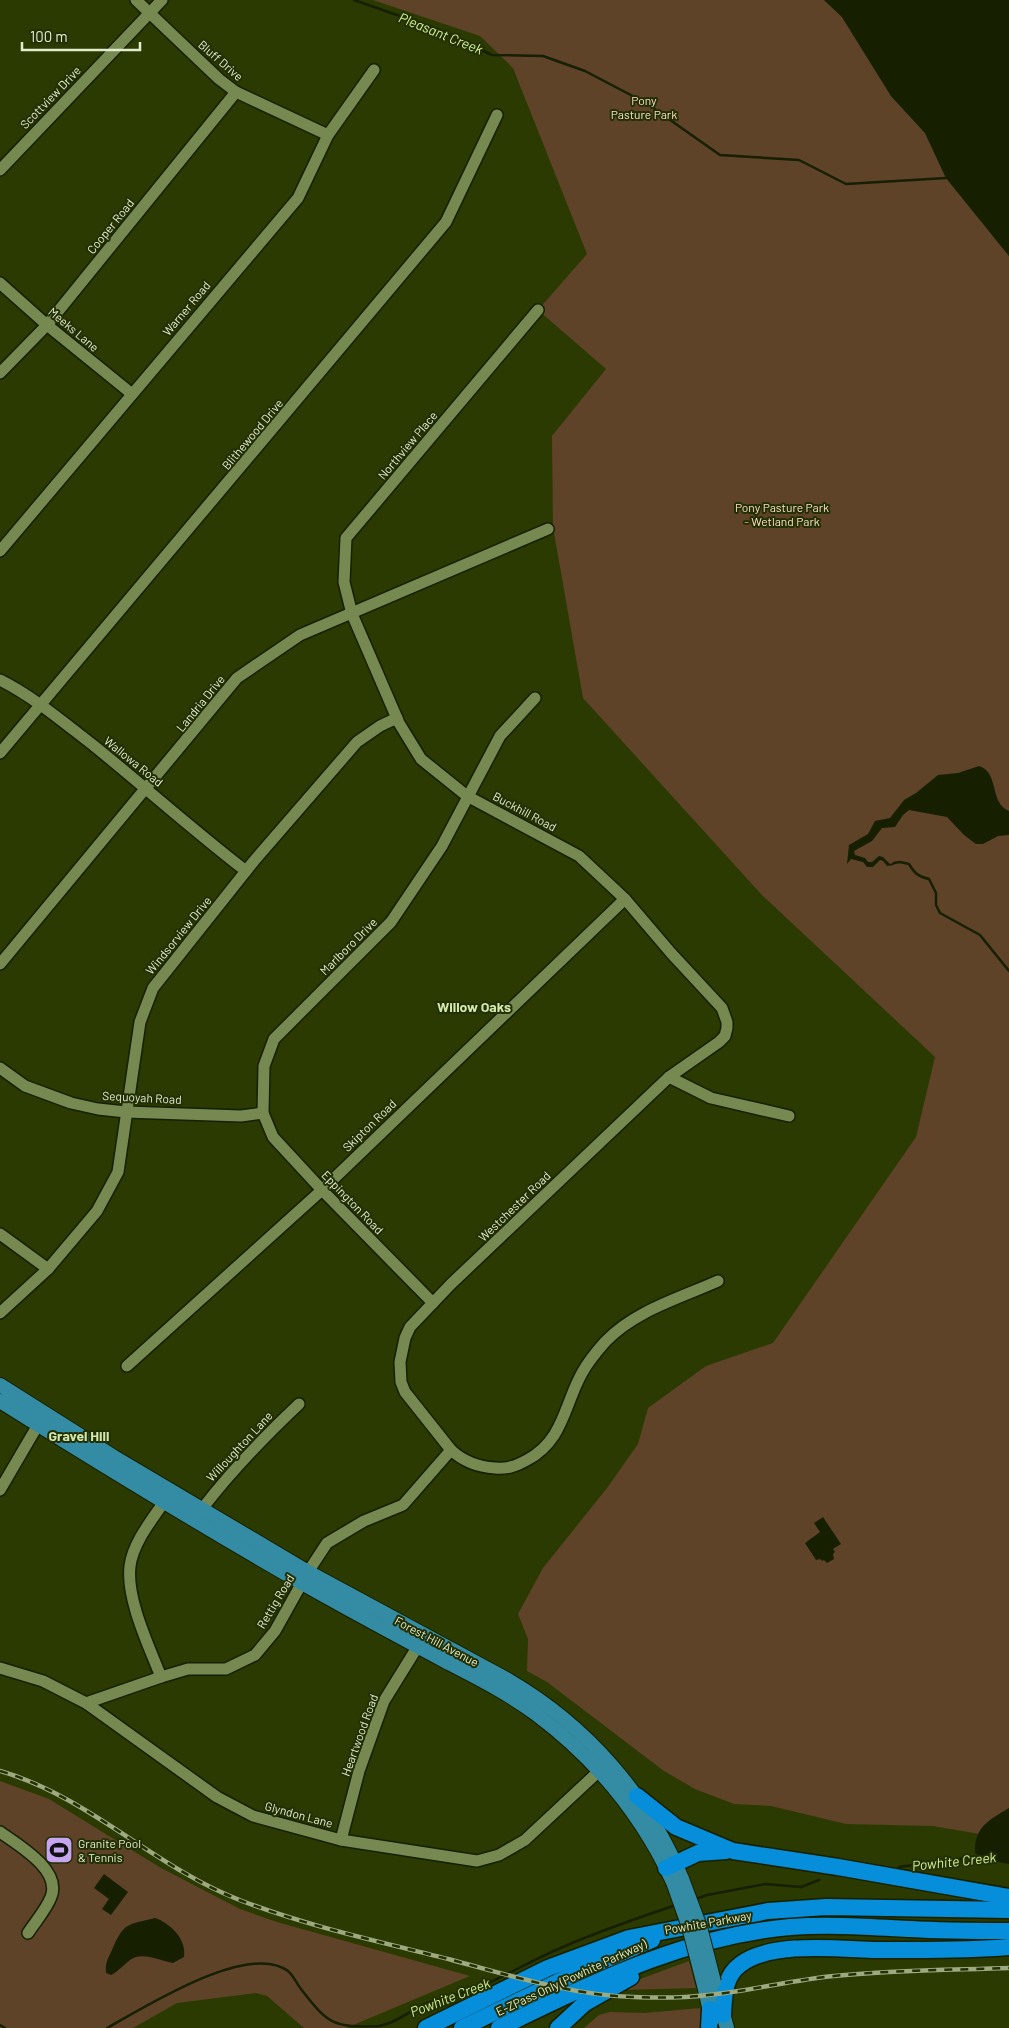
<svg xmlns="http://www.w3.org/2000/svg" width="1009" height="2028" font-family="Barlow,sans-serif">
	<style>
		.green { fill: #5f4328 }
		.water { fill: #161f00 }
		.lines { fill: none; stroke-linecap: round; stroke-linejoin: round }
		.stream { stroke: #161f00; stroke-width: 2.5 }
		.minor-casing { stroke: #171f03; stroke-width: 14 }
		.major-casing { stroke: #171f03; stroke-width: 16 }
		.highway-casing { stroke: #171f03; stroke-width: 19 }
		.minor { stroke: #768951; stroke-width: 11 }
		.major { stroke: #338ca4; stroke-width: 14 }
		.highway { stroke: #068edb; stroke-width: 16 }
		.rail-casing { stroke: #9daa81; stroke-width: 4.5 }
		.rail { stroke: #232f04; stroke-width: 2.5; stroke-dasharray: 8; stroke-linecap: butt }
		.major-bridge-casing { stroke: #171f03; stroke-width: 16; stroke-linecap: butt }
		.major-bridge { stroke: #338ca4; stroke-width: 14 }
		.labels { text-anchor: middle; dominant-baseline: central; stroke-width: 4; stroke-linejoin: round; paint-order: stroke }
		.street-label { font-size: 12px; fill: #e1ecce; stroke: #232f04 }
		.park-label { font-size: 12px; fill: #fcdec2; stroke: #232f04 }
		.poi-label { font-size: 12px; fill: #e1ecce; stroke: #232f04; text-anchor: start }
		.water-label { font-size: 14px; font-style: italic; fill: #d2f194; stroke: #232f04 }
		.neighbourhood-label { font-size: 14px; font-weight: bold; fill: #d2e7ac; stroke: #232f04 }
	</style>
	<rect width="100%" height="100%" fill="#2b3a00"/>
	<g class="green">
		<path d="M373,0H824L842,17L891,96L925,133L946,178L1009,256V1839L933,1826L846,1824L771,1806L734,1804L695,1789L664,1771L547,1682L527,1671L528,1639L518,1614L543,1568L607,1488L638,1444L648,1408L706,1366L773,1343L916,1137L935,1057L761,894L583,698L553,527L552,436L606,369L538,310L587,254L513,68L480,36Z"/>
		<path d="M0,1781L49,1799L161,1868L240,1909L277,1922L470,1976L346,2028H304L267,1996L256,1993L177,2003L133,2028H0Z"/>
		<path d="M689,1961L696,1988L622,1990L635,1981Z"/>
		<path d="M700,2008L704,2013V2028H584L599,2015L610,2012L645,2013Z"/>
	</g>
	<g class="water">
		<path d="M824,0H1009V256L946,178L925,133L891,96L842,17Z"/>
		<path d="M979,766C1000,773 989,803 1009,811V835L998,836L983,844H976L964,835L947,817L909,810L903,815L895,827L882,828L872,841L854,851L855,855L865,858L868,862H872L879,856L883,857L890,864L893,863L894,865L887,866L883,861L880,860L873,867H867L863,862L851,859L847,864L849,845L868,834L875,821L890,818L904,800L916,793L938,775L958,773Z"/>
		<path d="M823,1517L841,1544L833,1549L835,1552L833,1554L834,1559L827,1563L824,1560L822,1561L820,1559L816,1560L805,1543L820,1532L814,1523Z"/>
		<path d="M1009,1808V1864L984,1859L975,1853C974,1827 989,1820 1009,1808Z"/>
		<path d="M104,1874L128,1892L111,1915L102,1909L109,1899L94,1888Z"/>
		<path d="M155,1918C170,1923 187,1939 184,1957L173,1963C160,1961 142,1951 130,1960C123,1965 119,1971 111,1975L106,1973C105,1963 108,1958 112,1950C124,1922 127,1925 155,1918Z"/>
	</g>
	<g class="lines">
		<g class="stream">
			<path d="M354,0L440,30L492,55L543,56L585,71L646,103L720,155L799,160L846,184L946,178"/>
			<path d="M894,863L900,862L909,864C915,874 918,876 929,879L936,893V905L940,913L980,935L1009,971"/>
			<path d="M899,1867L981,1856"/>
			<path d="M693,1900L707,1895L765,1884L801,1887L819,1880"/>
			<path d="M0,2025L5,2028"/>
			<path d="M107,2028C144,2008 248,1941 288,1971C293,1975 297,1984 301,1989C328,2024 333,2028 379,2026C398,2023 412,2008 430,2002C446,1997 462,1994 477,1988C506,1976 534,1959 563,1947C599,1931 638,1918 676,1905"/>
		</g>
		<defs>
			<g id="minor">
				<path d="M136,0L219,79L236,92L328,135"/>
				<path d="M0,170L162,0"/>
				<path d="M0,283L47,325L132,394"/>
				<path d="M538,310L346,538L344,582L352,614L399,723L421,759L467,796L579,856L625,899L671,953L722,1008L727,1022V1028L725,1036L719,1042L669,1077L451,1284L410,1327L405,1338L400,1362L401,1382L405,1392L451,1450C464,1462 478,1467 495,1468C508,1469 516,1466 527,1460C564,1440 564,1405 582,1373C588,1362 597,1351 605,1342C634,1311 680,1298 718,1281"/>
				<path d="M0,373L47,325L236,92"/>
				<path d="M0,551L298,198L328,135L374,70"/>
				<path d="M0,680C34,697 63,722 93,745C145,787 194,831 246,871"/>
				<path d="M0,753L446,222L497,115"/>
				<path d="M0,964L237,678L300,635L548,529"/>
				<path d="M0,1068L25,1086L71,1103L98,1109L126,1112L241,1116L263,1113"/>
				<path d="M669,1077L711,1098L789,1116"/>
				<path d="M0,1234L48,1269"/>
				<path d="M433,1303L322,1190L273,1137L263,1113L264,1066L274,1039L391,922L442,846L500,736L535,698"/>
				<path d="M0,1313L48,1269L97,1211L118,1172L140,1022L153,988L254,861L357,742L380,726L397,718"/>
				<path d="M127,1366L322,1190L625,899"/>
				<path d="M0,1490L42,1418"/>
				<path d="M202,1509C231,1471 264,1437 299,1404"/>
				<path d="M0,1668L43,1681L86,1703L217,1797L253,1816L341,1840L477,1861L499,1855L525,1840L599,1771"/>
				<path d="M161,1677C149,1646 126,1599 130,1566C133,1543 151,1521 164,1502"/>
				<path d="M86,1703L161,1677L188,1669H226L255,1655L275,1631L308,1572L327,1543L364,1521L403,1505L451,1450"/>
				<path d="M0,1832C18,1845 62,1870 51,1897C46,1910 35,1922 28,1933"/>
				<path d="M341,1840L359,1771L384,1701L418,1646"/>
			</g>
			<g id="major">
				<path d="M0,1385L114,1457L308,1572L508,1680C587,1726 647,1795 682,1879"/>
				<path d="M0,1401C99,1463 199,1524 300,1582C348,1609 396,1635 445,1661C476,1677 508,1693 536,1714C595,1758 642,1815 673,1882"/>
				<path d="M714,1982L727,2028"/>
				<path d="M704,1985L712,2020"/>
			</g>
			<g id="highway">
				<path d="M637,1796L676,1827L733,1851L838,1867L1009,1897"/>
				<path d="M666,1868L698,1853L726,1851"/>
				<path d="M723,2015C724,1996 724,1976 741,1964C772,1941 839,1949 876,1950C920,1950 965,1951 1009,1947"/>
				<path d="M426,2028L548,1968L629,1938L768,1911L826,1907L1009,1910"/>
				<path d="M462,2028L591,1966L652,1940"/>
				<path d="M499,2028C595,1982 682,1937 790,1927C830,1924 871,1927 911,1929C943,1931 976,1931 1009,1931"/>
				<path d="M558,2028L585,2003L631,1977"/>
				<path d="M709,2028L710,2009"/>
			</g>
		</defs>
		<use href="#minor" class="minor-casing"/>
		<use href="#major" class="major-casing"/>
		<use href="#highway" class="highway-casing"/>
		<use href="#minor" class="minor"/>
		<use href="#major" class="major"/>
		<use href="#highway" class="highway"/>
		<defs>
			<path id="rail" d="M0,1771C90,1797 155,1868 242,1901C310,1927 382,1942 452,1960C512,1976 571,1995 633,1997C658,1998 683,1998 708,1995C750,1991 792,1980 834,1976C892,1970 951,1970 1009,1968"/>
		</defs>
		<use href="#rail" class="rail-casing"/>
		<use href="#rail" class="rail"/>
		<defs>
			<g id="major-bridge">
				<path d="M682,1879L700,1927L714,1982"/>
				<path d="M673,1882L689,1927L704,1985"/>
			</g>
		</defs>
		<use href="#major-bridge" class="major-bridge-casing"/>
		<use href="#major-bridge" class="major-bridge"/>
	</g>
	<defs>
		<symbol id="stadium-square" viewBox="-11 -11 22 22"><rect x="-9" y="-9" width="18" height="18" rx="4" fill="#c6a6f0" stroke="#232f04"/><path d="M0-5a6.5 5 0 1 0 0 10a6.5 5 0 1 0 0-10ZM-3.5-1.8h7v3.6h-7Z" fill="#111"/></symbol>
	</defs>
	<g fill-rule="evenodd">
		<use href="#stadium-square" x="43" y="1834" width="32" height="32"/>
	</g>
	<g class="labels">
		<g class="street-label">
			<text transform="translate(221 60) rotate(41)">Bluff Drive</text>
			<text transform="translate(50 97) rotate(-46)">Scottview Drive</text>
			<text transform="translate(110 226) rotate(-51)">Cooper Road</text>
			<text transform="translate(186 308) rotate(-50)">Warner Road</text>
			<text transform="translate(74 329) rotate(40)">Meeks Lane</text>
			<text transform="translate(252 434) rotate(-50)">Blithewood Drive</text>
			<text transform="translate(407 445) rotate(-50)">Northview Place</text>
			<text transform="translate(200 703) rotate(-51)">Landria Drive</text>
			<text transform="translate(134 761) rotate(39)">Wallowa Road</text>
			<text transform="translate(525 811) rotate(28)">Buckhill Road</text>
			<text transform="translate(178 935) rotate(-51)">Windsorview Drive</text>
			<text transform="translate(348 946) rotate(-45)">Marlboro Drive</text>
			<text transform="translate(142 1097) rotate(3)">Sequoyah Road</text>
			<text transform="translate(369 1125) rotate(-44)">Skipton Road</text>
			<text transform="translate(353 1202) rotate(46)">Eppington Road</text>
			<text transform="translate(514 1206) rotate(-44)">Westchester Road</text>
			<text transform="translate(239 1446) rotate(-47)">Willoughton Lane</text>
			<text transform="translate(275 1601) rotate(-59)">Rettig Road</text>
			<text transform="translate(437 1641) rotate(28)">Forest Hill Avenue</text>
			<text transform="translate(359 1735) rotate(-70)">Heartwood Road</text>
			<text transform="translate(299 1814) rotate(15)">Glyndon Lane</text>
			<text transform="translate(708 1922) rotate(-10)">Powhite Parkway</text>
			<text transform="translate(571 1977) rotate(-25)">E-ZPass Only (Powhite Parkway)</text>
		</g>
		<g class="park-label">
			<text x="644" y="100">Pony<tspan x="644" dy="14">Pasture Park</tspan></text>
			<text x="782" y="507">Pony Pasture Park<tspan x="782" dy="14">- Wetland Park</tspan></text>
		</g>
		<g class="poi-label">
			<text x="78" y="1843">Granite Pool<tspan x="78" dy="14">&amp; Tennis</tspan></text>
		</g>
		<g class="water-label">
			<text transform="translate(441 33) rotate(22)">Pleasant Creek</text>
			<text transform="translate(954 1861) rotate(-6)">Powhite Creek</text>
			<text transform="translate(450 1997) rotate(-21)">Powhite Creek</text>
		</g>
		<g class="neighbourhood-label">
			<text x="474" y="1006">Willow Oaks</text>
			<text x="79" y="1435">Gravel Hill</text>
		</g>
	</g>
	<path d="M22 42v8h118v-8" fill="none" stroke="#e1ecce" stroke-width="2.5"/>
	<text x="30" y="42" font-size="15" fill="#e1ecce" stroke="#232f04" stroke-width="4" paint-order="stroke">100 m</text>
</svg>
